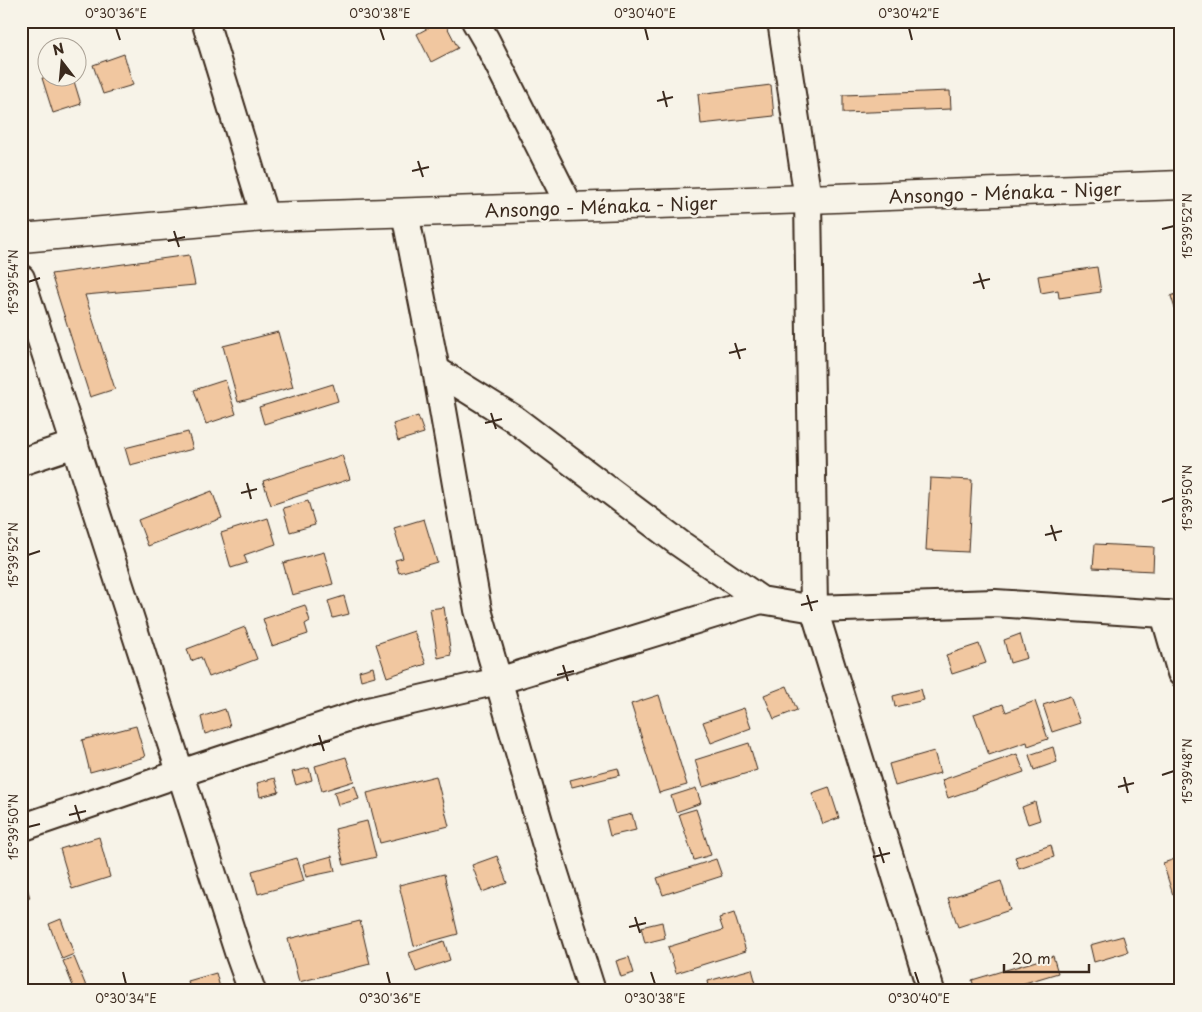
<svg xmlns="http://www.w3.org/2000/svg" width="1202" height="1012" font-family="'Playpen Sans',sans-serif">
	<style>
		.building { fill: #f1c7a0; stroke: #3b2a1e }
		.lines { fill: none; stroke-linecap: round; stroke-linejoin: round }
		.street-casing { stroke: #3b2a1e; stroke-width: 30 }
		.secondary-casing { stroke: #3b2a1e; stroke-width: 31 }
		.street { stroke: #f7f3e8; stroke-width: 26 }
		.secondary { stroke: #f7f3e8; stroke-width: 28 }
		.ticks { fill: none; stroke: #3b2a1e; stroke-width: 2 }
		.labels { text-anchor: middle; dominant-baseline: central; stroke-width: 5; stroke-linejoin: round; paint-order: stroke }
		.street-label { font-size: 18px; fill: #3b2a1e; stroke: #f7f3e8 }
		.neatline { fill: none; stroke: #3b2a1e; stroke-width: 2 }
		.ticks-label { font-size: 12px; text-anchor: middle; fill: #3b2a1e }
	</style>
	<rect width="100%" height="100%" fill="#f7f3e8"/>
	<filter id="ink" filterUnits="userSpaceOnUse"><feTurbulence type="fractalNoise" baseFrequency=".02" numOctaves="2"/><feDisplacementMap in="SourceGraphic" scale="10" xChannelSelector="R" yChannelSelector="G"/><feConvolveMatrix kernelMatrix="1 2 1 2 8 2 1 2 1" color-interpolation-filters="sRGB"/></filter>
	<g filter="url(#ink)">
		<g class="building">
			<path d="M441,21H444L458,48L431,62L417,34Z"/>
			<path d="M124,54L133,85L103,94L93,65Z"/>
			<path d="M48,77L73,78L81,104L53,113L42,78Z"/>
			<path d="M771,85L774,116L701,124L698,94Z"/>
			<path d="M950,91L951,109L843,113V95Z"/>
			<path d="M189,255L195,285L85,295L115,389L90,397L51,274Z"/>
			<path d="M1097,267L1101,292L1059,298L1058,290L1041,293L1038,276Z"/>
			<path d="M1181,292V314L1177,315L1171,296Z"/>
			<path d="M278,332L293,387L238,402L223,346Z"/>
			<path d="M225,380L236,414L206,424L194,390Z"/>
			<path d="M333,384L338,401L264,424L259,407Z"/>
			<path d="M418,416L424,433L398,441L393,424Z"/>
			<path d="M188,432L193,449L130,465L125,448Z"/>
			<path d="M342,455L350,479L271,505L263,481Z"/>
			<path d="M930,478L972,480L968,552L926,550Z"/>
			<path d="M212,491L222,518L148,546L138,520Z"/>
			<path d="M308,501L315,525L290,532L283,508Z"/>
			<path d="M268,518L276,544L244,555L247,563L231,568L221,533Z"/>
			<path d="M424,519L437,562L399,573L395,560L403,558L394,528Z"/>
			<path d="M1095,544L1154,547L1153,571L1093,568Z"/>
			<path d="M324,552L333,584L292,595L283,563Z"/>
			<path d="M344,596L349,614L333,618L328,601Z"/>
			<path d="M305,605L310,621L305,624L308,634L272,646L263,619Z"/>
			<path d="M444,607L451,655L438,658L430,609Z"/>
			<path d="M245,627L257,659L209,677L201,657L191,661L187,649Z"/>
			<path d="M414,631L426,664L387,677L376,644Z"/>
			<path d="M1020,634L1027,658L1010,663L1004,640Z"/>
			<path d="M979,644L986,663L952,674L946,655Z"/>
			<path d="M373,667L375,676L361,680L359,671Z"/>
			<path d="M787,686L797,710L774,719L764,695Z"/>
			<path d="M921,689L924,700L895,707L893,696Z"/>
			<path d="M659,695L687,785L659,793L631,704Z"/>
			<path d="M1070,696L1080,723L1052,732L1043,705Z"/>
			<path d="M1035,701L1048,739L1028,746L1027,742L989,755L974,714L1003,704L1006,712Z"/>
			<path d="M744,708L751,728L711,743L703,722Z"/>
			<path d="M225,709L230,726L205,734L201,717Z"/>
			<path d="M136,726L145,757L90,772L82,740Z"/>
			<path d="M749,743L757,770L703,787L695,760Z"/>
			<path d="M1053,747L1057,762L1034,770L1029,755Z"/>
			<path d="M934,751L940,773L895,786L889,764Z"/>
			<path d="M1017,754L1024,772L948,798L942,780Z"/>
			<path d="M346,757L354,781L322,791L315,766Z"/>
			<path d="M309,768L312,780L296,785L292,772Z"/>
			<path d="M618,768L620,775L572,787L570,780Z"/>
			<path d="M436,776L449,826L380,843L367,793Z"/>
			<path d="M275,778L279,792L260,797L257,783Z"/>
			<path d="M355,786L359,799L338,805L334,792Z"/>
			<path d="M829,787L839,818L823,824L812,793Z"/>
			<path d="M696,788L701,803L676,812L671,796Z"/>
			<path d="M1035,802L1040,820L1028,824L1022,807Z"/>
			<path d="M696,809L711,855L694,860L679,814Z"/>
			<path d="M632,814L636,830L610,836L606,820Z"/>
			<path d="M367,821L376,857L344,865L335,829Z"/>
			<path d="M99,837L110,877L72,889L60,849Z"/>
			<path d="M1051,845L1054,857L1019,869L1015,857Z"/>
			<path d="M332,856L335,871L306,877L303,864Z"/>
			<path d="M497,856L507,883L482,892L472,865Z"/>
			<path d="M1181,857V893L1173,895L1163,863Z"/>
			<path d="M297,858L304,881L258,894L252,871Z"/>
			<path d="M716,859L722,876L663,895L657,878Z"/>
			<path d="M21,866L30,898L21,900Z"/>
			<path d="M444,874L458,934L414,946L399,885Z"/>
			<path d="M1001,881L1010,910L958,927L948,898Z"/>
			<path d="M734,913L746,951L676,973L668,947L723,930L719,918Z"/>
			<path d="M61,919L74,954L62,959L49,924Z"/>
			<path d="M360,921L370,964L299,982L288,939Z"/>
			<path d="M662,922L665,938L645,943L641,927Z"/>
			<path d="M1123,936L1128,952L1094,962L1090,945Z"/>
			<path d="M444,941L450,960L416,972L409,953Z"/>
			<path d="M1053,956L1058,973L998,991H975L972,980Z"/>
			<path d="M74,957L88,991H75L63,961Z"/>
			<path d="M629,957L634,973L621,977L616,961Z"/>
			<path d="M752,969L758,991H710L708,981Z"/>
			<path d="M216,973L221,991H191L188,981Z"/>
		</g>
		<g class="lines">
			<defs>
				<g id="street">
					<path d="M205,21L265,217"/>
					<path d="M475,21L486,40L570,207"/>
					<path d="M781,21L808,199L814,609L931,991"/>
					<path d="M405,213L436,370L478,610L545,842L592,991"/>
					<path d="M21,278L239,955L252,991"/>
					<path d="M436,370L513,418L679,543L761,600L814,609L995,603L1164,614L1181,627"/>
					<path d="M21,462L75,444"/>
					<path d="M1169,614H1164L1181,673"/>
					<path d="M21,828L181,773L368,711L498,681L761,600"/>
				</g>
				<path id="secondary" d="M21,238L265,217L808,199L1181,185"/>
			</defs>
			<use href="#street" class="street-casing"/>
			<use href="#secondary" class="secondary-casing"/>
			<use href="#street" class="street"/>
			<use href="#secondary" class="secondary"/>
		</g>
	</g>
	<path class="ticks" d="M116,28L120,40M380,28L384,40M645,28L648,40M909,28L912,40M663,91L667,107M657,101L673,97M418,161L423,177M412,171L429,167M1162,229L1174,226M174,231L179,247M168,241L185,237M979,273L984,289M28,282L40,278M973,283L990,279M735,343L740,359M729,353L746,349M491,413L496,429M485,423L502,419M247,483L251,499M241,493L257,489M1162,502L1174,498M1051,525L1056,541M1045,535L1062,531M28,555L40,551M807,595L812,611M801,605L818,601M563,665L568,681M557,675L574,671M319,735L324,751M313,745L330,741M1162,775L1174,771M1124,777L1128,793M1118,787L1134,783M75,805L80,821M69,815L86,811M28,827L40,824M879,847L884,863M873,857L890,853M635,917L640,933M629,927L646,923M123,972L126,984M387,972L390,984M651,972L655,984M915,972L919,984"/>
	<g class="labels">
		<g class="street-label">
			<text transform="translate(1005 192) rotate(-2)">Ansongo - Ménaka - Niger</text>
			<text transform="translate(601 206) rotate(-2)">Ansongo - Ménaka - Niger</text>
		</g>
	</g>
	<rect width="1202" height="1012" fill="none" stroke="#f7f3e8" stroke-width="55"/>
	<g transform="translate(62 62) rotate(344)"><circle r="24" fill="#f7f3e8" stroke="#aca397"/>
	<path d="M0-4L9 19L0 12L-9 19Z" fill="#3b2a1e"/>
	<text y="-8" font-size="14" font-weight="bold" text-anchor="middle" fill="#3b2a1e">N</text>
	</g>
	<path d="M1004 964v8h85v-8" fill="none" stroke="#3b2a1e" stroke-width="2.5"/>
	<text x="1012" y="964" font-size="15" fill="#3b2a1e" stroke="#f7f3e8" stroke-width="4" paint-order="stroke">20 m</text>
	<rect x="28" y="28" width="1146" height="956" class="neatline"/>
	<g class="ticks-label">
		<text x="116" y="18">0°30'36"E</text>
		<text x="380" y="18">0°30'38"E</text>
		<text x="645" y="18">0°30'40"E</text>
		<text x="909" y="18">0°30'42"E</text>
		<text transform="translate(1188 226) rotate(-90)" y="4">15°39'52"N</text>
		<text transform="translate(14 282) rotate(-90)" y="4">15°39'54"N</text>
		<text transform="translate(1188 498) rotate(-90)" y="4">15°39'50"N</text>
		<text transform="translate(14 555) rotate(-90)" y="4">15°39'52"N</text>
		<text transform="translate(1188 771) rotate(-90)" y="4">15°39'48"N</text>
		<text transform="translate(14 827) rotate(-90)" y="4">15°39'50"N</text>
		<text x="126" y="1003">0°30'34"E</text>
		<text x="390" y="1003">0°30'36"E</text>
		<text x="655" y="1003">0°30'38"E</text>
		<text x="919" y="1003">0°30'40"E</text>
	</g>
</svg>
